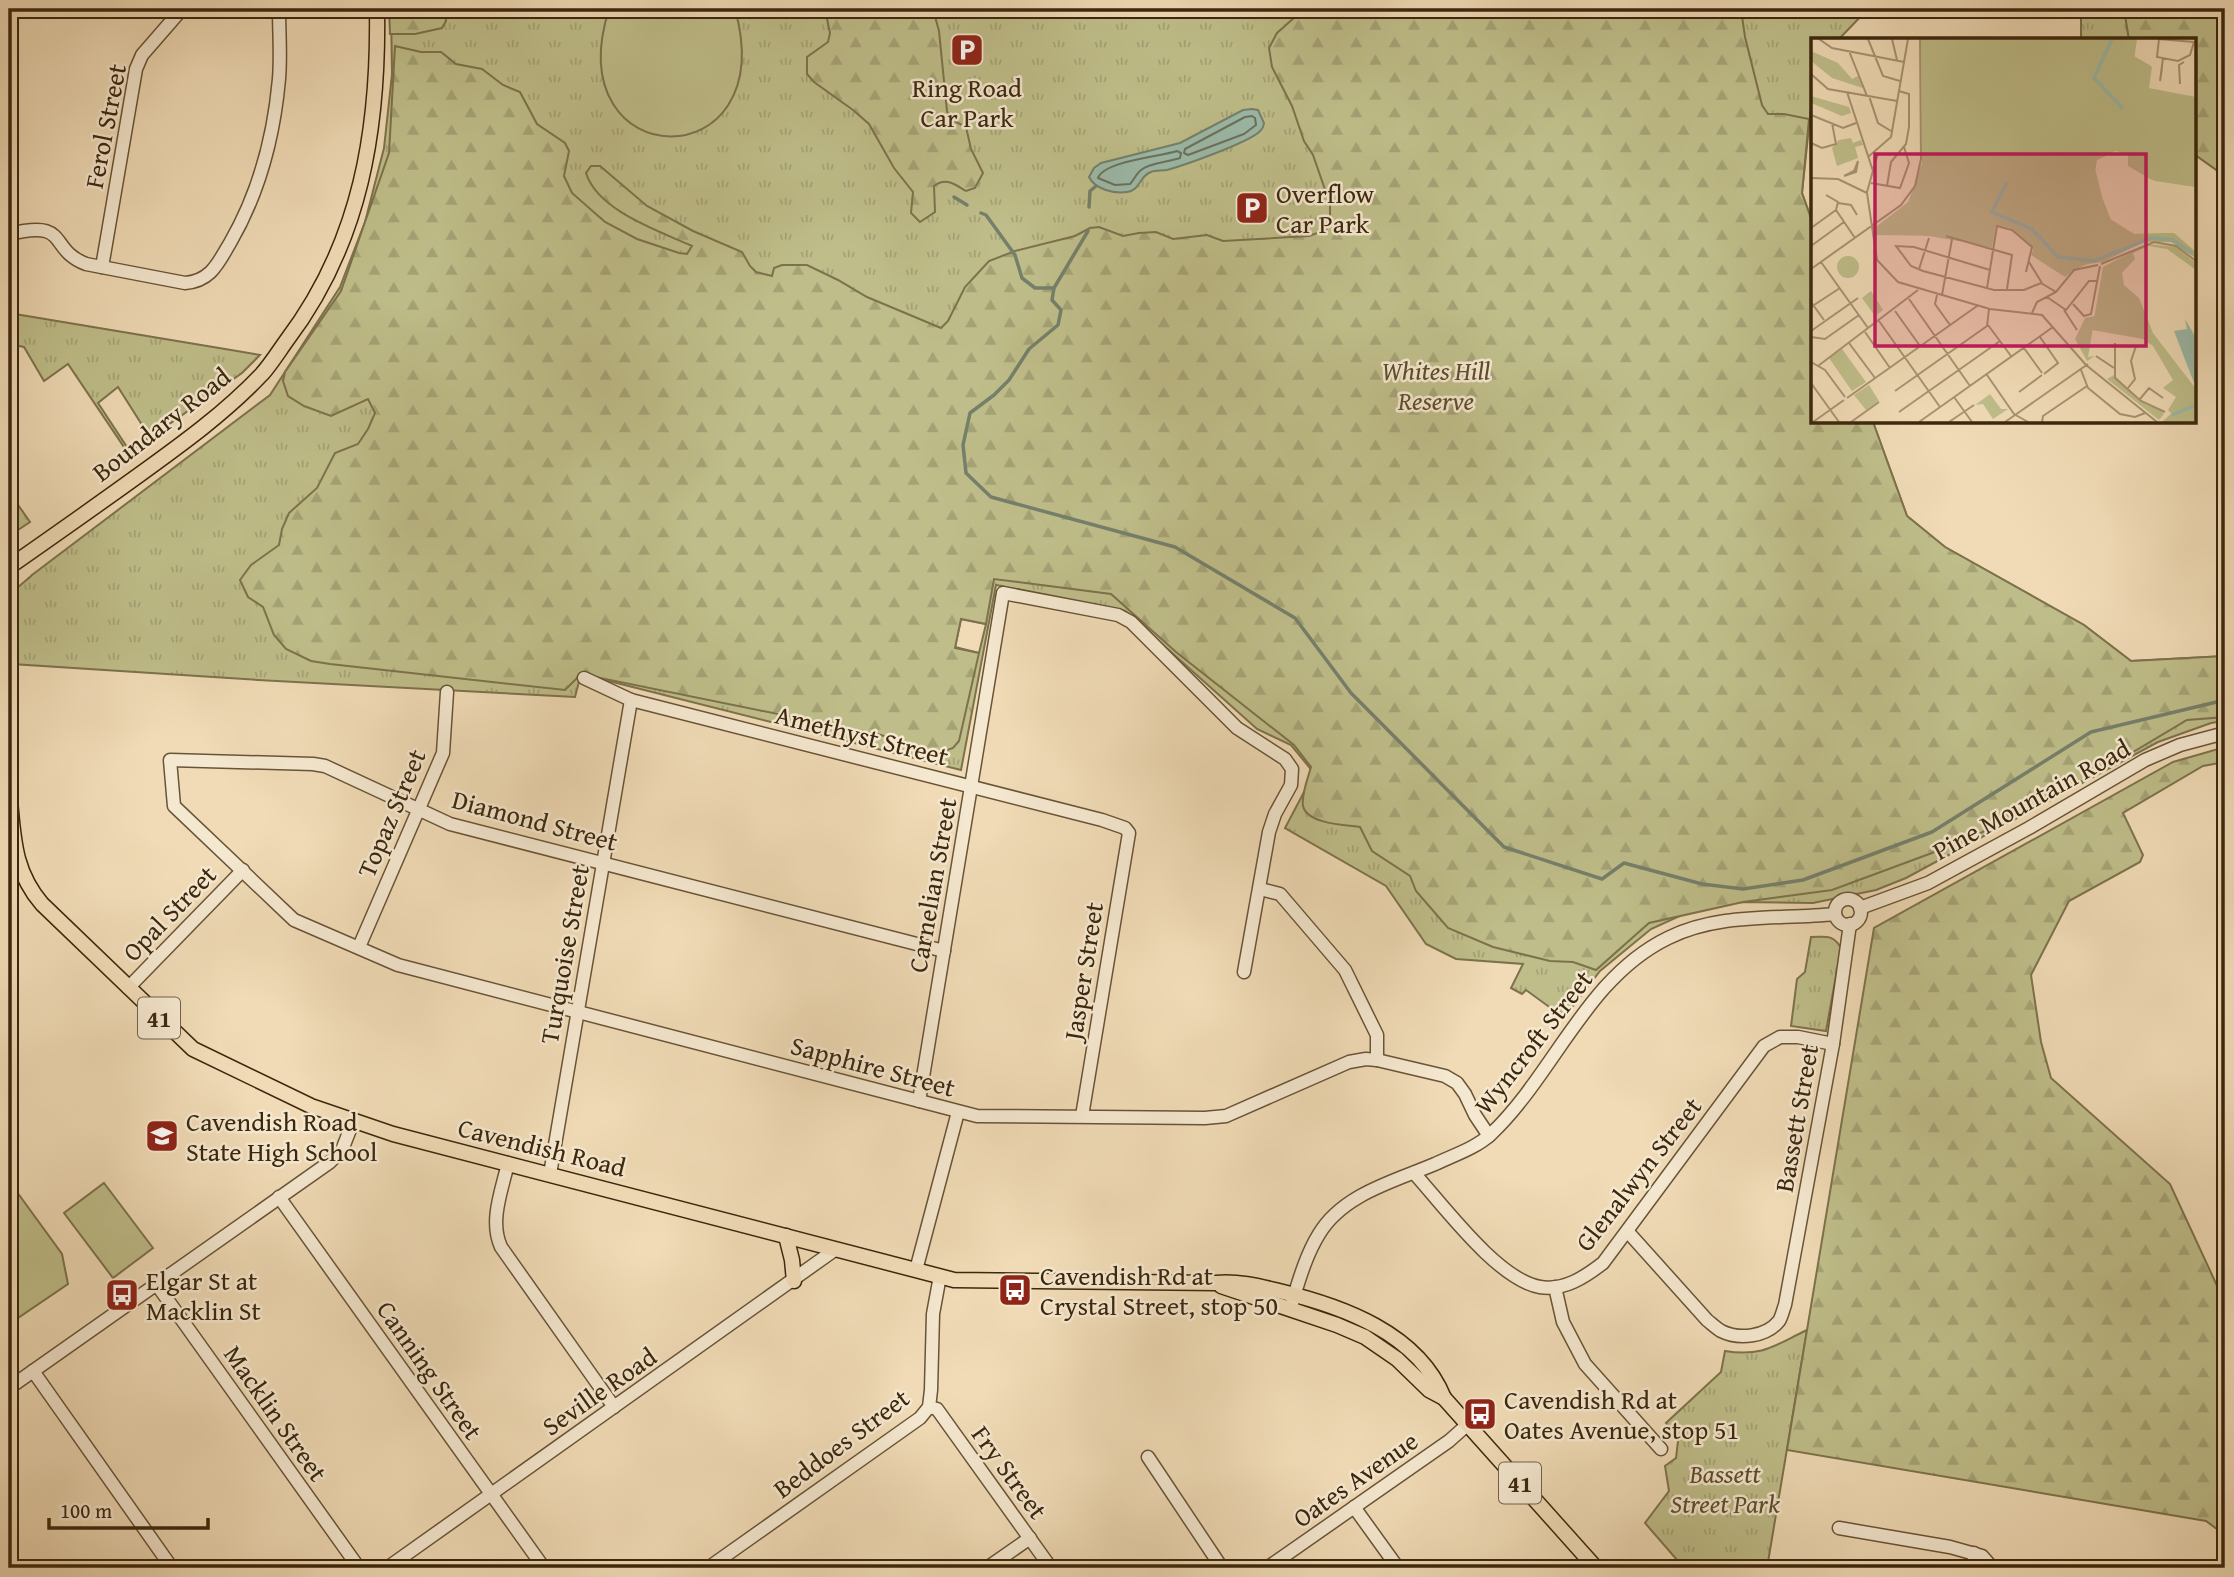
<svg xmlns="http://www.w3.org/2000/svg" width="2234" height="1577" font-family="'Gentium Book Plus',serif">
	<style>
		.grass { fill: url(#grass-tufts); stroke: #7d724c; stroke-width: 2; fill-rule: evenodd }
		.forest { fill: url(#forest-firs); stroke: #7d724c; stroke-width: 2 }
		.pitch { fill: #bfbe8a; stroke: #7d724c; stroke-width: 2 }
		.water { fill: #9bbbaa; stroke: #75806b; stroke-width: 2 }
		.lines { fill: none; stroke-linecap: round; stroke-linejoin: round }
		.shore { stroke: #6b715c; stroke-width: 2 }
		.stream { stroke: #75806b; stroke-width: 3.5 }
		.minor-casing { stroke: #685437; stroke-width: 15 }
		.major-casing { stroke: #3b270d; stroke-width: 17 }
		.minor { stroke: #f5e8d0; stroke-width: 12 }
		.major { stroke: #f0dbb6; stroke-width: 14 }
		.labels { text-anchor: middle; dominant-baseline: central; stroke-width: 5; stroke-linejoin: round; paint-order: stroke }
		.shield { fill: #f5e8d0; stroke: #736148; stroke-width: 2 }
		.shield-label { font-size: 24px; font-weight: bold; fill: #3b270d }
		.poi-label { font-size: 26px; fill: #3b270d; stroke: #f5e8d0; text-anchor: start }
		.street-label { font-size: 26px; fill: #3b270d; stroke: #f5e8d0 }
		.park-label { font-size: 26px; font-style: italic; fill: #5c4d2c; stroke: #f5e8d0 }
		.inset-river { fill: none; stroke: #9bbbaa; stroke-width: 3.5 }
		.inset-road { fill: none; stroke: #a89372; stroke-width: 2 }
		.view { fill: #c2185b; fill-opacity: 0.15; stroke: #c2185b; stroke-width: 3.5 }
		.inset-edge { fill: none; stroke: #3b270d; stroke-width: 3.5 }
	</style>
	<defs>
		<pattern id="grass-tufts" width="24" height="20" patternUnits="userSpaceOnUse" patternTransform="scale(1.75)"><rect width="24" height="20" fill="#bfbe8a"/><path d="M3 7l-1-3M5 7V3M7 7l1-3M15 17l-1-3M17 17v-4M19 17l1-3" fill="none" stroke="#a5a376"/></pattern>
		<pattern id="forest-firs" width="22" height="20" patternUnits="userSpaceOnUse" patternTransform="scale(1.75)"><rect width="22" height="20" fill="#bfbe8a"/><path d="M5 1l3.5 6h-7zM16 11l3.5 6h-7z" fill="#a5a376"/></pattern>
	</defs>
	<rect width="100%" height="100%" fill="#f0dbb6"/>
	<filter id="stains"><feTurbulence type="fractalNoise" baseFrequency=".00286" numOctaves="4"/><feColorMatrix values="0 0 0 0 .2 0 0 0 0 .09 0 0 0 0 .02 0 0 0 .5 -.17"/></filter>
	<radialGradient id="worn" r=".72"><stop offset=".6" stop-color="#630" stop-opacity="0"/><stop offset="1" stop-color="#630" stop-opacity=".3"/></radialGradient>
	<g class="grass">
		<path d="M391,9H1868L1838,40H1812V98L1802,193L1812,221V422H1873L1907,516L1945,547L2084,625L2131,661L2225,656V721L2211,723L2158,742L1906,878L1876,890L1813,903L1736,902L1684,914L1651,929L1600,971L1566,1015L1552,1009L1526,990L1522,994L1511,988L1523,964L1456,959L1426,944L1386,886L1285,828L1314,773L1291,745L1257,729L1125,611L996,585L961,770L581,674L575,697L258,680L12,664C9,645 3,605 15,590C20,585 27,580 32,575L270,395L340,287L365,222L384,148L392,74ZM961,619L986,624L979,653L955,647Z"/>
		<path d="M2075,9H2225V176L2194,154V40H2081V12Z"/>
		<path d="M9,313L237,351L260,355L242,373L128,453L68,364L44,381L24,347L9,344ZM118,387L149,436L129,450L98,403Z"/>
		<path d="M9,492L30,522L9,536Z"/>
		<path d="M1811,937C1826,937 1833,934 1841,948L1826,1031L1791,1026L1797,979L1805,972Z"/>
		<path d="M1807,1330L1767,1568H1684L1645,1523L1669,1491L1665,1466L1676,1458L1678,1441L1666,1423L1721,1372L1725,1351C1763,1357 1775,1345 1807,1330Z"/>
	</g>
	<g class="forest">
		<path d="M389,9H445L446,21L442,28L415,34H390Z"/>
		<path d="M825,9H933L939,31L947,111L950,119L966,127L971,149L983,173L975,188L966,191C954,184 946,177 934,186L935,212L920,222L911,213L913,192L894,168L869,124L853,110L814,82L807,74V57L828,42L830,33Z"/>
		<path d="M1304,9H1741L1745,37L1762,105L1768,114H1784L1809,119L1802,193L1812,221V422H1873L1907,516L1945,547L2084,625L2131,661L2225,656V717L2187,720L2103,770L1967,840L1832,890L1743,902L1649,923L1596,970L1573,962L1550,961L1493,947L1448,928L1416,891L1410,876L1372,851L1360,827C1346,825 1307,824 1303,806C1301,795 1308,778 1311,767L1294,745L1176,652L1111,594L994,579L986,624L961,619L955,648L979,653L959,741L953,748L936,754L881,735L581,674L565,690L330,664L311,661L286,649L274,635L263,607L248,597L240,580L251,565L279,545L282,529L289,513L317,488L335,453L358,444L368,429L375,413L368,399L331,416L304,406L288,396L283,381L285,372L341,291L389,153L395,46L421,52H441L456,64L482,69L503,85L520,92L537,124L565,143L569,151L564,176L572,193L605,222L637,239L679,253L687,254L692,246C659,231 598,211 586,173L591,166H600L647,206L693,231L742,252L750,266L756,272L772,276L774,268L782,265H807L838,280L867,297L941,328L948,321L965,287L989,261L1015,251L1075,236L1090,228L1099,227L1123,236L1139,233L1156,232L1173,239L1207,235L1223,241L1309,236L1326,230L1330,222V204L1313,155L1304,141L1292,106L1272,67L1269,48L1277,33Z"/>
		<path d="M2124,9H2225V176L2194,154V40H2129Z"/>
		<path d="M2225,747V762L2203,766L2123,813L2143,855L2140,862L2069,901L2031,975L2041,1042L2051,1078L2170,1184L2225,1303V1535L2206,1521L1787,1450L1874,928L2173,762Z"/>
	</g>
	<g class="pitch">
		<path d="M609,9H735C783,181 556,177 609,9Z"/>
		<path d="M9,1181L62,1254L68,1284L9,1324Z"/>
		<path d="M104,1183L153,1248L113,1278L64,1213Z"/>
	</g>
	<path class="water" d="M1252,109L1258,110L1264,123C1263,128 1263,128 1259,132C1247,143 1185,165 1167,170C1162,171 1156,170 1151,172C1139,176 1141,190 1127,192C1113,194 1095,189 1089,177L1094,168L1101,163L1180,143L1243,110Z"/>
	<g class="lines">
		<g class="shore">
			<path d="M1252,116L1255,118L1256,125L1244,134L1188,155L1184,153L1185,149L1245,117Z"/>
			<path d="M1177,151L1181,153L1180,158C1168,162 1149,163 1141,170C1136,174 1134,180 1130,184L1115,185L1098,178C1104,161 1159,157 1177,151Z"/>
		</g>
		<g class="stream">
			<path d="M954,197L967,205"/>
			<path d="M1089,207L1090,191L1096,186"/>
			<path d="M981,213L986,215L1015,255L1022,278L1035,288H1054"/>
			<path d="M1088,231L1054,288L1052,300L1061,310L1058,325L1029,349L1009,380L994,395L970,413L963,445L966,473L991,497L1175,547L1295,618L1351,693L1504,847L1602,879L1624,863L1702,884L1743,889L1803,880L1932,832L2091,732L2225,700"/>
		</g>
		<defs>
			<g id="minor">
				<path d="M9,18L14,9"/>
				<path d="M9,234C71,219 47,249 86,264L185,283C211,281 218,263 230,243C259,193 274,135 279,79C281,56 279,32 279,9"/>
				<path d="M102,267L136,69L142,55L182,9"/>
				<path d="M584,678L631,700L1102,820L1125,828L1129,833L1082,1116"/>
				<path d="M1260,889L1280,894L1345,970L1377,1035V1060"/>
				<circle cx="1848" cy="912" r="13"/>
				<path d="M1860,908L1928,883L2029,828L2145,760L2180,745L2225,733"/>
				<path d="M359,947L443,753L447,692"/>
				<path d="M944,951L450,824L325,766L313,764L170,760L174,806L294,920L398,965L977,1116L1205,1118L1226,1116L1349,1062L1366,1059L1377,1060L1445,1076L1457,1083L1465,1094L1475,1115L1489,1136"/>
				<path d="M128,988L243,870"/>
				<path d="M919,1101L1003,593L1118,615L1131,622L1237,728L1285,759L1292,769L1291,785L1275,814L1269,832L1244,972"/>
				<path d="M508,1163C502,1190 489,1221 501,1247L614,1407"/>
				<path d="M1414,1173C1443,1205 1498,1280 1540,1287C1564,1291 1585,1277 1603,1263L1764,1046L1780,1037H1798L1833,1044"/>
				<path d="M550,1174L631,700"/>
				<path d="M279,1197L544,1568"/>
				<path d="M1628,1232L1707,1320C1712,1324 1716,1328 1721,1331C1739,1340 1766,1337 1779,1321C1782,1316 1783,1310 1785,1305L1833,1044L1850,924"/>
				<path d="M916,1270L958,1112"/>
				<path d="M157,1285L359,1568"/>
				<path d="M1555,1287L1563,1322L1585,1364L1661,1449"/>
				<path d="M1292,1303C1299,1280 1306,1255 1319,1234C1343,1194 1395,1181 1435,1164C1454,1155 1476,1148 1491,1134C1555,1073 1586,978 1668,938C1720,912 1779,920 1835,914"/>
				<path d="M33,1371L172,1568"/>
				<path d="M9,1388L330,1162L342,1150L353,1122"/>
				<path d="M929,1407L937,1409L1051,1568"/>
				<path d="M1148,1457L1222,1568"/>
				<path d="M1354,1507L1398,1568"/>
				<path d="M1839,1528L1950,1547L1982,1556L1990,1565L1989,1568"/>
				<path d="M1974,1553V1568"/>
				<path d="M387,1568L836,1249"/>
				<path d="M708,1568L920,1418L929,1407L931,1390L933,1314L940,1276"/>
				<path d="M987,1568L1030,1538"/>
				<path d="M1267,1568L1449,1441L1467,1425"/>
			</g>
			<g id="major">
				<path d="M9,567C52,537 96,506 139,475C182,444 225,413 262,374C271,364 279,351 287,340C361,242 379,129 377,9"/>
				<path d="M9,791C14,835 12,869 42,904L193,1049L311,1106L393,1134L954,1280L1216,1283C1238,1281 1258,1286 1279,1291C1342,1306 1418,1333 1444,1398"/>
				<path d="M786,1236L792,1260L794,1281"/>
				<path d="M1221,1286L1337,1325L1365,1337L1397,1359L1429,1390L1444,1398L1596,1568"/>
			</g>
		</defs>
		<use href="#minor" class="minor-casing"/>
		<use href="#major" class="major-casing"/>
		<use href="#minor" class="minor"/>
		<use href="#major" class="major"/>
	</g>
	<defs>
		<symbol id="parking-square" viewBox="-11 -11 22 22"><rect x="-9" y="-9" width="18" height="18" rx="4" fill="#8f2418" stroke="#f5e8d0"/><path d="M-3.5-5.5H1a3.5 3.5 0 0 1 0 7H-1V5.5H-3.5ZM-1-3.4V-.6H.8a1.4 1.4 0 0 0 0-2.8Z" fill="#fff"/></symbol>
		<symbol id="school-square" viewBox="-11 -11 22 22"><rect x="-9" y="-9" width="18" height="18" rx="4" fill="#8f2418" stroke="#f5e8d0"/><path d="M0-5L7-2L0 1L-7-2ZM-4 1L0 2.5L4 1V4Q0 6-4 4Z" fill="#fff"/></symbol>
		<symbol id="bus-square" viewBox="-11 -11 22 22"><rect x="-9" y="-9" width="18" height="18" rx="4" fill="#8f2418" stroke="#f5e8d0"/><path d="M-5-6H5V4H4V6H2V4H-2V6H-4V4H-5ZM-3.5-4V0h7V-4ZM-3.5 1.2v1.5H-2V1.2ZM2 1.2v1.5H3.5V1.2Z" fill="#fff"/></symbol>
	</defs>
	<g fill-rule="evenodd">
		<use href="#parking-square" x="948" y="31" width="38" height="38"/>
		<use href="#parking-square" x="1233" y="189" width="38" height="38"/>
		<use href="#school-square" x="143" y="1117" width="38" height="38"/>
		<use href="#bus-square" x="996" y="1271" width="38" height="38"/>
		<use href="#bus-square" x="103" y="1276" width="38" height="38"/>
		<use href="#bus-square" x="1461" y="1395" width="38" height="38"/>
	</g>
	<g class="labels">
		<g class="shield">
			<rect x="138" y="997.5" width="42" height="41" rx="5"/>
			<rect x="1499" y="1462.5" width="42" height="41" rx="5"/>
		</g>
		<g class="shield-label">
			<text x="159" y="1018">41</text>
			<text x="1520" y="1483">41</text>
		</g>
		<g class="poi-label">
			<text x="967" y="87" text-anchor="middle">Ring Road<tspan x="967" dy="30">Car Park</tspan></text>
			<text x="1276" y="193">Overflow<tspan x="1276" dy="30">Car Park</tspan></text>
			<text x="186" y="1121">Cavendish Road<tspan x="186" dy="30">State High School</tspan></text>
			<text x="1040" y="1275">Cavendish Rd at<tspan x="1040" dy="30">Crystal Street, stop 50</tspan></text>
			<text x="146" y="1280">Elgar St at<tspan x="146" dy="30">Macklin St</tspan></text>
			<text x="1504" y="1399">Cavendish Rd at<tspan x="1504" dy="30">Oates Avenue, stop 51</tspan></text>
		</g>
		<g class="street-label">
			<text transform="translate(105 126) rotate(-79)">Ferol Street</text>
			<text transform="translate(161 424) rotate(-38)">Boundary Road</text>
			<text transform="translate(862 735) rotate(14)">Amethyst Street</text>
			<text transform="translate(2031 799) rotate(-29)">Pine Mountain Road</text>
			<text transform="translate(391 813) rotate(-67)">Topaz Street</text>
			<text transform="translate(535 820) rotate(15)">Diamond Street</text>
			<text transform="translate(932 885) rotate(-80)">Carnelian Street</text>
			<text transform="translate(169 913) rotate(-46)">Opal Street</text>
			<text transform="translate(564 954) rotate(-80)">Turquoise Street</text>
			<text transform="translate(1083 971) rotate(-81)">Jasper Street</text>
			<text transform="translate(1533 1042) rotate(-52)">Wyncroft Street</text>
			<text transform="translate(873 1066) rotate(15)">Sapphire Street</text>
			<text transform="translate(1796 1118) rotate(-80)">Bassett Street</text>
			<text transform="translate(542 1147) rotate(14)">Cavendish Road</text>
			<text transform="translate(1638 1174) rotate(-52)">Glenalwyn Street</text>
			<text transform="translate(430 1370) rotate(55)">Canning Street</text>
			<text transform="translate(599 1391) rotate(-35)">Seville Road</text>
			<text transform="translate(276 1413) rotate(55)">Macklin Street</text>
			<text transform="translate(841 1443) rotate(-37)">Beddoes Street</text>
			<text transform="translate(1010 1472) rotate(54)">Fry Street</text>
			<text transform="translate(1355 1479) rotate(-35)">Oates Avenue</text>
		</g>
		<g class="park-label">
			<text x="1436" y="370">Whites Hill<tspan x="1436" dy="30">Reserve</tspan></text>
			<text x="1725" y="1473">Bassett<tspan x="1725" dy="30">Street Park</tspan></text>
		</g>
	</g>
	<g transform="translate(1811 38)">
		<rect width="385" height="385" fill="#f0dbb6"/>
		<path d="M110,1H326L323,22L341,29L338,50L385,59V149L341,142L317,128V117L305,113L286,122L283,139L300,182L323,196L363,195L385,214V220L360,204H333L292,224L269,227L254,239L220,217L223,210L200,190L185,187L181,210L134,198L65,197L66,188L97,164L111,134ZM0,13L27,25L41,41L47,38L52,50L21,40L0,23ZM0,58L38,69L40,75L31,78L0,65ZM40,100L42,105L50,102L52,107L44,109L47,120L26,128L21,110L28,102ZM284,278L277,319L284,318L276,323L264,301L274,280ZM31,311L55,344L41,353L18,320ZM303,337L334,366L350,372L353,376L348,382L296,341ZM58,347L68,363L55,372L43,357ZM179,356L190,371H197L182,381L172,366L164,367ZM385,362V384H351L366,370Z" fill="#bfbe8a"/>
		<path d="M123,1H325L323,18L340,28L337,52L385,60V149L344,143L329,134L322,114L337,111L331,104L337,105L317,90L294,93L279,105L275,115L278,129L284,130L296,179L323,196L363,195L383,216L361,204L330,203L258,234L240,229L199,188L185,187L178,208L99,195L93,186L109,166L98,162L112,122L127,127L133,139L141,145L148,146L136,136L178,156L196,144L226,143L218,122L226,110L218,99L217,75L207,50L176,27L160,38L158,57L147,56L149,28ZM159,65L170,70L175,78V109L183,137L176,143L162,125L164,82L171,76ZM335,206L365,209L385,225V232L356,211L338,208L322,215L324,221L311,235L313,247L328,260L342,295L385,351V362L361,376L357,372L365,359L352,350L362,342L342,308L332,301L281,292L292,229Z" fill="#bfbe8a"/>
		<path d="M142 76a10 10 0 1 1 20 0a10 10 0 1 1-20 0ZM122 76a10 10 0 1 1 20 0a10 10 0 1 1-20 0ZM135 100a10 10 0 1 1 20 0a10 10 0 1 1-20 0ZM136 122a10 10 0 1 1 20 0a10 10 0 1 1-20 0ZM26 229a11 11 0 1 1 22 0a11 11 0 1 1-22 0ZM60,253L72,272L64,278L51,260Z" fill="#bfbe8a"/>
		<path d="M374,281L385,300V350L363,293L376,291Z" fill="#9bbbaa"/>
		<path class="inset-river" d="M301,1L283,40L312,71M196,144L181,174L221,191L247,219L283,223L340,200L362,202L382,216M361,377L385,367"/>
		<path class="inset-road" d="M8,1L21,10L93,24M57,1L72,38L89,43M81,1L86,22M347,1L383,4M348,1L346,19L367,23L379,17L383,4M38,13L56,58M351,30L349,43L352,20M0,36L17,51L86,63M369,46L368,27L373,24M36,54L62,133M58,58L67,85L80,93M0,77L32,90L45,85M0,105L11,110L25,106L21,85M57,119L80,99L97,1M47,123L45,134L33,138L43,133ZM0,140L27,141L56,155L66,222L87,244L179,271L231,277L275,327L346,384M60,145L89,150L98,125L93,109M76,148L80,124L95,106L98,89V56L88,53M56,154L67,115M15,157L27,164L25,172L44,200M27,165L40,167L46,177M0,190L25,172M135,198L201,217L196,251M0,208L33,184M10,224L57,290M218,224L231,245M290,226L343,204L365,208L385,223M0,231L90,167L104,148L110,121L109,1M108,231L118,200M179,232L103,209L85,208L100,228L112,233L183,252H213L230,245L245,254M176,250L186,188L201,192L221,209L215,234M126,257L124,266L139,287M131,257L141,201M236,259L255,272L278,243H287M98,261L159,348M0,264L13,282M262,266L273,278L280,276L289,228M0,269L29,250M253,272L266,292M84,273L109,308M221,275L226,264L245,254L263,232L287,227M68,283L129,369M177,287L200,318M0,293L47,260M54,294L79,330M0,299L14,301L48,277M229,299L247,325L233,336M38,305L64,340M304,305V340L330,363L354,374M213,310L231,335M285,318L303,330M0,324L14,332L34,359M7,328L107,252M270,332L277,350L309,376L324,379L334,375M176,337L203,376L217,384M0,345L28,384M317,350L324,341L320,323L325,308M84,353L176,288L178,271M208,354L231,337M143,359L161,384M36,360L166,268M329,361L338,350L352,360M88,374L189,303M2,384L33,362M40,384L68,364M108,384L242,289M138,384L163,367M194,384L277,326M231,384L232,378L276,348"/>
		<path class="view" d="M64,116H335V308H64Z"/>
		<rect width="385" height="385" class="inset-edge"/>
	</g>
	<rect width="2234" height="1577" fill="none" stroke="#f0dbb6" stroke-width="35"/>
	<rect x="10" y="10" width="2213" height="1556" fill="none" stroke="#3b270d" stroke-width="3.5"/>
	<rect x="18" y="18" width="2199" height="1542" fill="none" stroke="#3b270d" stroke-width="2"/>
	<path d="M49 1518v10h159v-10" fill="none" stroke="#3b270d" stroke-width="3.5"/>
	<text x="60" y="1518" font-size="21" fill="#3b270d" stroke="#f5e8d0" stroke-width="5" paint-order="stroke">100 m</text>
	<rect width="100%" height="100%" filter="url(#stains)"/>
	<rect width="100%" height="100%" fill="url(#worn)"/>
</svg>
